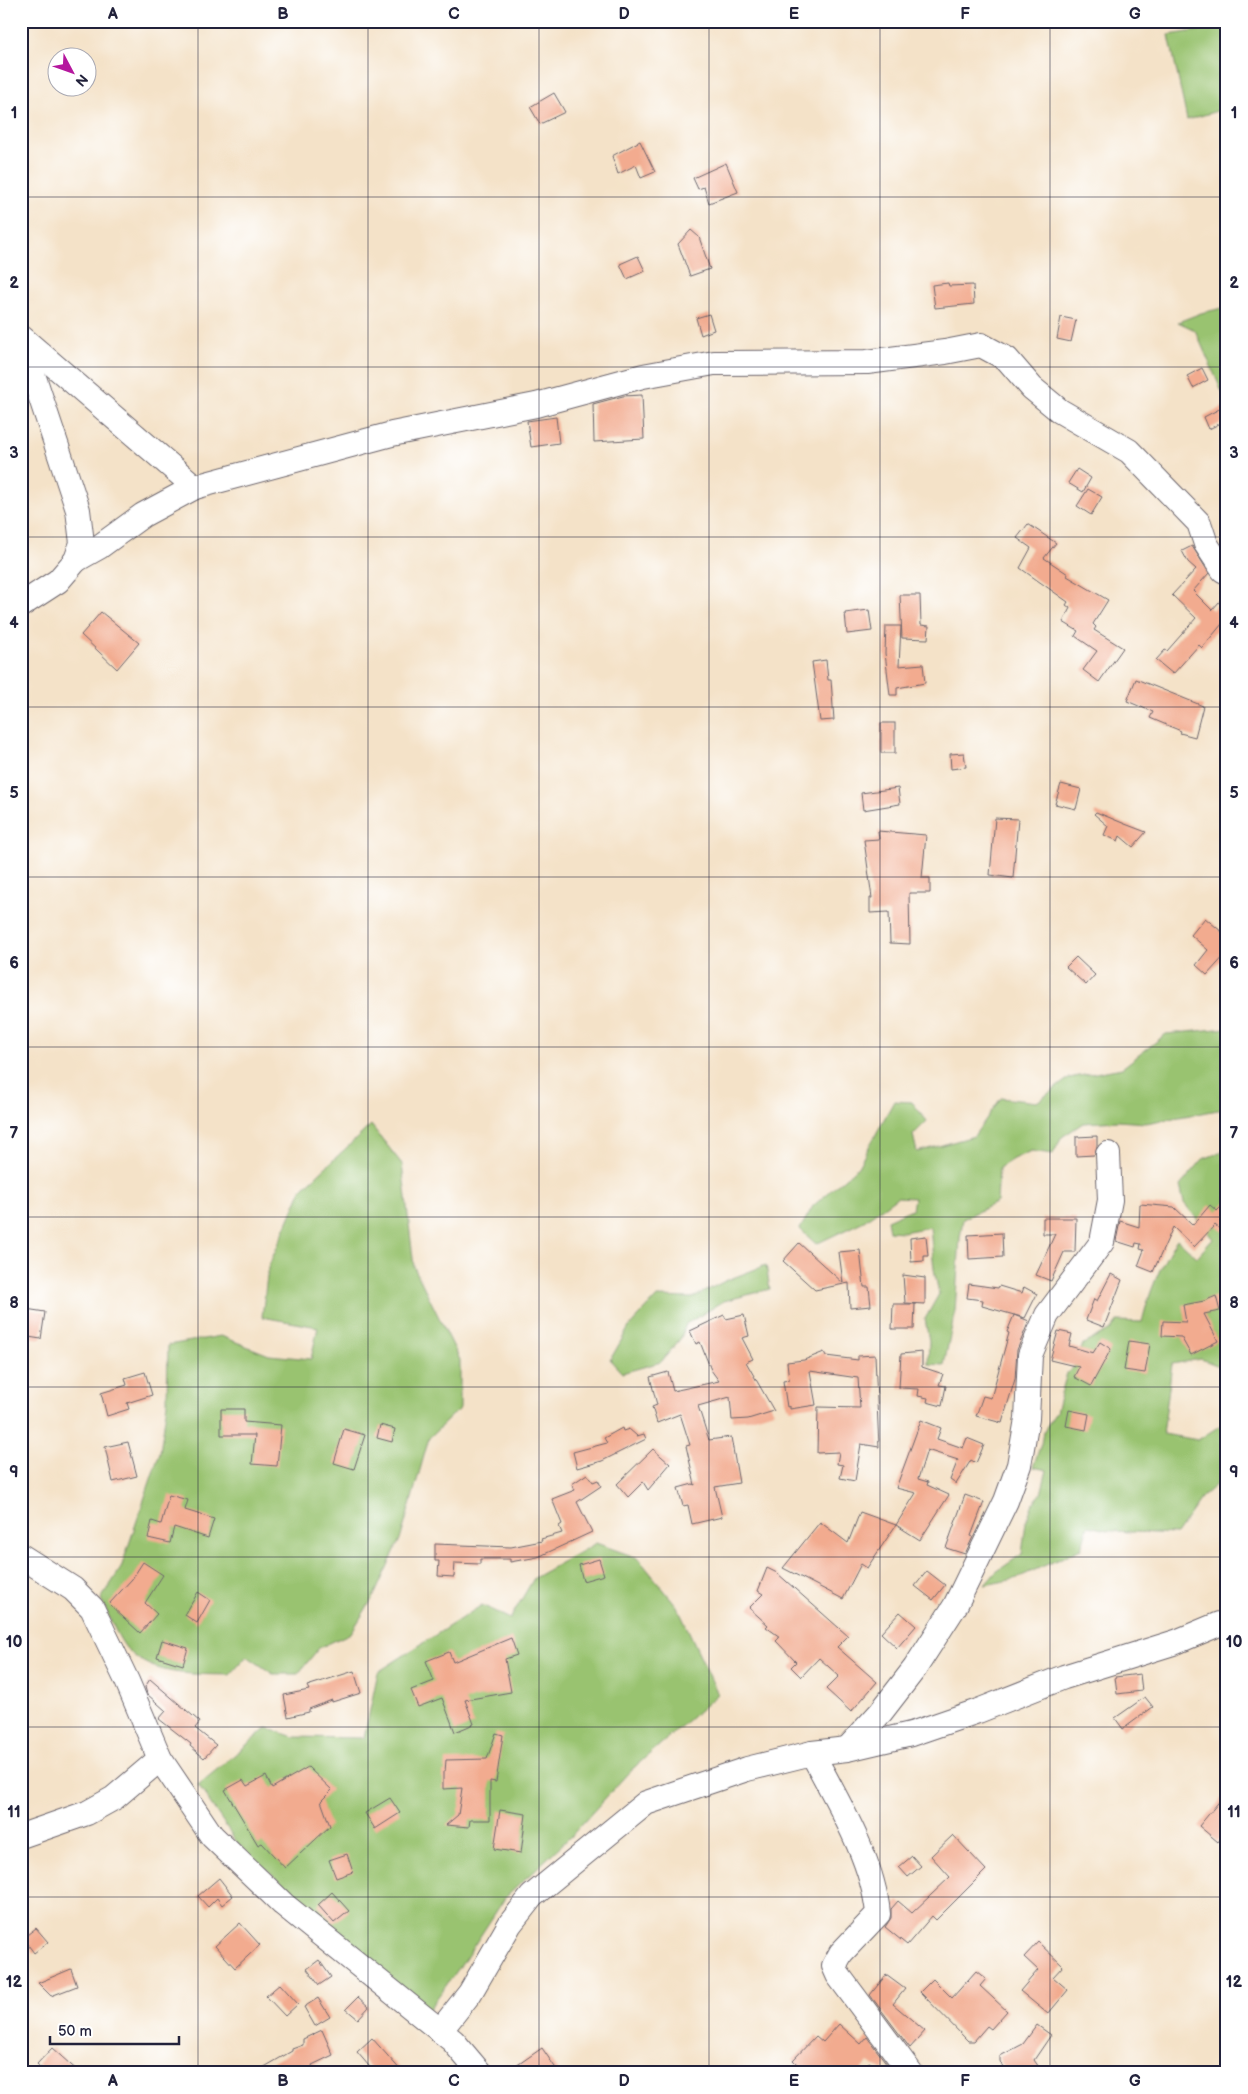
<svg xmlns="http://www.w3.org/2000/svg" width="1248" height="2094" font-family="'Balsamiq Sans',sans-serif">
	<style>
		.green { fill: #99c36f; stroke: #5e7255 }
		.building { fill: #f2ab8f }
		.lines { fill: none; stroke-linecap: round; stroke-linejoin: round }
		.minor-casing { stroke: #6c656c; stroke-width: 26 }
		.minor { stroke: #fff; stroke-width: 24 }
		.grid { fill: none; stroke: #22223b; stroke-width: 1; stroke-opacity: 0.55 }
		.neatline { fill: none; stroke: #22223b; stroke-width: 2 }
		.grid-label { font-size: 16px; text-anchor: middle; font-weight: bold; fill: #22223b }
	</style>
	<rect width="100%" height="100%" fill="#fff"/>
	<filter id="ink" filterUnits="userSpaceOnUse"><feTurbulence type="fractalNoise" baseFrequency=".02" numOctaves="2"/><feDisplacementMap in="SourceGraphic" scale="10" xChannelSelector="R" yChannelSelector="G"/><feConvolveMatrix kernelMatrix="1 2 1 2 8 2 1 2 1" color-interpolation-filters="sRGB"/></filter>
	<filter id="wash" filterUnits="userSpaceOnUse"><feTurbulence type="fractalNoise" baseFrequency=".0096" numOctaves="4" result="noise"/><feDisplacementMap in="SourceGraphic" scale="20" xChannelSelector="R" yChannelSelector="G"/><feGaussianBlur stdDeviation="1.12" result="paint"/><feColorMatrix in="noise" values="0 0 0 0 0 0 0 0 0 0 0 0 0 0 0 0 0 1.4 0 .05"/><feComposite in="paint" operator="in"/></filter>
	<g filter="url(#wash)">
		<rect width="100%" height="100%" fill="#f4e2c8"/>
		<g class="green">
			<path d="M1227,26V108L1187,120L1169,35Z"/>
			<path d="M1227,307V403L1195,330L1178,322L1201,313Z"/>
			<path d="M1227,1028V1106L1218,1110L1146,1123L1118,1121L1083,1123L1062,1137L1053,1154L1031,1151L1013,1159L999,1168L997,1202L963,1219L960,1238L955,1311L944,1365L928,1364L929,1341L925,1319L939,1294L934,1269L930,1227L903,1232L889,1231L887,1220L912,1209L914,1198L897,1197L864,1221L816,1244L800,1229L813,1206L858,1167L894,1101L912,1102L927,1121L913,1135L917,1152L974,1136L1001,1098L1037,1102L1069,1078L1122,1068L1166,1034Z"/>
			<path d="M371,1125L402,1164L414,1267L460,1360V1408L429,1438L401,1537L374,1596L351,1633L319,1648L298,1674H273L247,1656L230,1675C196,1674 153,1677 128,1650C119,1641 107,1612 101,1599L121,1568L160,1452L167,1403L168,1345L221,1336L269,1355L311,1359L318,1327L262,1317L268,1268L302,1189Z"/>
			<path d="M1227,1150V1369L1201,1359L1172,1364L1163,1434L1198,1440L1227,1421V1475L1203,1496L1176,1534L1112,1531L1088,1526L1081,1549L1015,1579L985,1585L996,1572L1022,1554L1026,1522L1033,1503L1041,1494L1047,1470L1033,1467L1041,1444L1043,1432L1056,1412L1067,1373L1076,1365L1083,1344L1111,1330L1117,1321L1142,1322C1149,1293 1160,1265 1177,1239L1197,1257L1213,1239L1184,1203L1180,1186L1203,1159Z"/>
			<path d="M766,1265L770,1289L724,1301L686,1324L681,1338L661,1362L622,1373L610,1360L629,1327L657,1297L692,1298L725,1281Z"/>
			<path d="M596,1543L638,1558L677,1606L718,1694L629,1772L571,1836L505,1898L462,1964L428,2010L341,1940L284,1885L238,1844L198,1785L267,1728L294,1737L364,1738L378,1672L482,1605L510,1619L534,1578Z"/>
		</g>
		<g id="blocks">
			<g class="building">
				<path d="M554,93L565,112L540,124L530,107Z"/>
				<path d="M640,141L655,172L641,178L636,165L618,174L612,156Z"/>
				<path d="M726,163L738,192L709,203L704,187L698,189L693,178Z"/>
				<path d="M691,230L699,237L710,269L690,276L678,244Z"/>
				<path d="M638,256L645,271L627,279L620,264Z"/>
				<path d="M948,283L949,286L973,285L974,304L935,308L932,285Z"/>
				<path d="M709,314L714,330L701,335L696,318Z"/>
				<path d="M1061,317L1076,320L1071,342L1057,339Z"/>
				<path d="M1202,368L1208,380L1193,388L1187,376Z"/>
				<path d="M642,395L644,439L594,442L593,404L623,396Z"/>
				<path d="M1227,405V420L1209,429L1204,417Z"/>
				<path d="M556,417L559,443L531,447L527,421Z"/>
				<path d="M1077,469L1091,478L1083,492L1068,483Z"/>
				<path d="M1088,489L1102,497L1091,515L1077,506Z"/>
				<path d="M1028,524L1056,543L1044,558L1068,574L1067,576L1108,600L1093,624L1096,627L1094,630L1123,648L1099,682L1083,670L1097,651L1075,636L1078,631L1063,622L1070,608L1066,605L1068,602L1020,568L1031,548L1017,538Z"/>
				<path d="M1192,546L1209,573L1193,591L1212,610L1227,593V618L1202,648L1199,645L1173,674L1156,660L1165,650L1167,651L1196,618L1172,595L1196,569L1188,562L1182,551Z"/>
				<path d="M900,595H920L921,625L929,626L928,639L902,638Z"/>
				<path d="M869,610L872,631L847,634L845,613Z"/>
				<path d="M101,612L139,643L117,669L81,635Z"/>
				<path d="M886,626H901L899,666L923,664L925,683L897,688V695H890L885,653Z"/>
				<path d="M826,660L828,680H831L834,720L820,721L812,662Z"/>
				<path d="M1136,679L1203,706L1195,737L1180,733L1181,731L1150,718L1153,712L1127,701Z"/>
				<rect x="881" y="723" width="14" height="30"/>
				<path d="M964,753L966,767L951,769L950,754Z"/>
				<path d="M1061,784L1081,789L1076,809L1055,804Z"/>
				<path d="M898,788L900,804L863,810L861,793Z"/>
				<path d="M1096,812L1125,824L1146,832L1133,847L1120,836L1118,841L1104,835L1108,826L1094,814Z"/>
				<path d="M995,818L1018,819L1013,878L990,875Z"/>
				<path d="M878,831L926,835L922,878H930V893H909L910,944L890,943L889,912L870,913V898H872L864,840L879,839Z"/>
				<path d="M1205,918L1227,936V953L1207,975L1196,965L1208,950L1191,935Z"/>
				<path d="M1076,957L1095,975L1086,985L1066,967Z"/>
				<path d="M1097,1136V1146L1094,1155L1076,1156V1137Z"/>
				<path d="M1227,1201V1235L1215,1225L1194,1247L1173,1227L1153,1272L1138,1266L1144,1250L1140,1249L1141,1244L1136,1243L1135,1247L1116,1241L1120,1221L1139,1227L1140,1204L1174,1207L1193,1225L1210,1205L1217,1211Z"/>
				<path d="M1043,1218H1076L1075,1252H1064L1051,1281L1036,1275L1055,1234H1043Z"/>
				<path d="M1002,1233L1003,1257L969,1259L968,1235Z"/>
				<path d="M926,1236L928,1256H924V1261L911,1262L910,1238Z"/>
				<path d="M799,1243L843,1283L839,1252L860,1250L864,1287H869L871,1306L850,1308L849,1283L815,1290L783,1261Z"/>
				<path d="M1111,1274L1122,1280L1104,1327L1086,1320L1094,1299L1097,1301Z"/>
				<path d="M903,1275L925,1278V1304L905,1303Z"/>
				<path d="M969,1284L998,1288L999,1286L1022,1293L1024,1287L1037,1294L1025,1318L982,1306L983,1300L967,1298Z"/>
				<path d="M1216,1296L1220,1311L1204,1314L1218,1341L1191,1355L1181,1337L1162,1336L1163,1321L1186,1322L1183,1305L1204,1301Z"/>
				<path d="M893,1304H915L914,1329H892Z"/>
				<path d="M26,1309L45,1312L41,1339L22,1336Z"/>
				<path d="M724,1315L726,1319L744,1315L749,1336L742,1338L753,1359L746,1362L774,1411L748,1419L732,1420L730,1397L698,1406L709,1440L731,1437L739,1483L715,1487L722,1517L692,1524L688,1505L683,1506L678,1488L693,1484L695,1485L686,1446L690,1445L682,1420L680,1414L657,1423L652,1407L657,1405L650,1377L668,1372L673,1391L719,1381L711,1370L700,1342L696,1344L690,1331Z"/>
				<path d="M1014,1315L1029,1321L1017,1350L1015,1379L1002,1423L976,1416L983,1396L991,1398L1009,1333L1007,1332Z"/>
				<path d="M1058,1331L1072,1334L1069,1346L1093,1353L1100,1342L1111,1349L1091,1386L1074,1377L1079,1367L1050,1360Z"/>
				<path d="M1129,1341L1150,1344L1145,1373L1124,1370Z"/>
				<path d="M824,1352L826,1356L858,1360V1356L875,1355L879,1447L861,1444L855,1481L840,1478L843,1465L837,1464L839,1452L817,1453L818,1407L860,1408L858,1378L810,1371L816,1405L790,1409V1406L787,1407L783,1381L789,1380L787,1362L804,1360Z"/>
				<path d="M922,1352V1367L943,1374L939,1385L946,1386L942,1406L927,1402L928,1398L918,1396L919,1389L899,1388L901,1354Z"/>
				<path d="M145,1372L152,1395L127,1403L129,1409L107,1416L101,1393L127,1385L125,1378Z"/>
				<path d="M221,1409H244V1422L281,1425L277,1466L252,1464L255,1435H221Z"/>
				<path d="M1069,1410L1089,1414L1086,1430L1066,1426Z"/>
				<path d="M921,1420L941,1428L937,1439L963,1448L967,1438L984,1445L976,1463L971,1460L956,1484L950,1480L958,1460L927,1450L918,1479L928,1482L927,1485L949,1495L920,1540L896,1525L916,1493L896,1488Z"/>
				<path d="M380,1425L395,1429L392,1442L377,1438Z"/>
				<path d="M622,1428L623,1431L629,1429L637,1436L644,1434L646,1439L602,1461L577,1468L573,1452L607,1443L604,1438Z"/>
				<path d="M344,1429L365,1435L354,1469L334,1463Z"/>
				<path d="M128,1442L137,1476L113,1482L105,1447Z"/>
				<path d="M653,1449L670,1464L648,1490L643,1482L628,1497L617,1484Z"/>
				<path d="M587,1474L593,1482L598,1480L601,1486L577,1502L592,1532L538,1557L510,1562V1559H480V1564L455,1563L454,1577L438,1576L439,1561H435V1544L511,1547L542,1541L541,1539L562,1533L559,1526L562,1524L552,1499L575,1490L572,1484Z"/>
				<path d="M169,1495L188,1500L185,1510L214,1519L208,1538L174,1527L170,1543L148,1538L152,1521L161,1524Z"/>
				<path d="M965,1495L984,1502L971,1536L973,1537L965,1554L946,1548Z"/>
				<path d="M860,1512L896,1525L867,1568L861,1564L843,1599L783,1568L820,1522L848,1543Z"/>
				<path d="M599,1559L604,1575L583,1581L579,1565Z"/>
				<path d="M143,1562L163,1575L145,1603L157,1614L140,1633L109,1604L132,1579Z"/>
				<path d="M767,1568L777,1573L848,1636L837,1647L877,1682L851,1712L826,1689L839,1676L819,1658L801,1677L791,1667L796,1662L776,1641L780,1637L766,1627L768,1625L749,1608L763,1594L758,1591Z"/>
				<path d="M927,1571L945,1585L933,1600L915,1586Z"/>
				<path d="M198,1592L210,1600L197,1623L185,1615Z"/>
				<path d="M900,1612L916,1626L897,1648L881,1633Z"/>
				<path d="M511,1638L517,1655L505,1659L511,1692L465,1700L474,1724L455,1732L442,1698L418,1707L411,1690L434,1681L426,1661L449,1652L453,1662Z"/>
				<path d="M162,1640L188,1648L183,1665L157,1657Z"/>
				<path d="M354,1671L361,1693L332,1702V1700L309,1709V1712L288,1717L284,1695L309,1690L307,1686Z"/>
				<path d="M1140,1674L1142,1691L1117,1694L1115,1677Z"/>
				<path d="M150,1679L200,1722L195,1728L216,1745L204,1758L190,1746L191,1744L159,1719L166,1711L147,1694L145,1687Z"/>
				<path d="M1145,1697L1153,1707L1123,1729L1115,1718Z"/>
				<path d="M496,1733L503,1735L496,1782L490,1781V1820H470L469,1827L446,1825L458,1815L462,1788L443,1789V1772H445L446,1760L487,1759Z"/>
				<path d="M308,1767L332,1790L321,1801L330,1826L285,1868L262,1843L258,1845L225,1790L243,1780L247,1786L266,1776L272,1788Z"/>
				<path d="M1227,1792V1831L1218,1842L1199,1826Z"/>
				<path d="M390,1798L400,1813L375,1829L365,1813Z"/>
				<path d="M500,1810L526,1814L521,1853L494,1849Z"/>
				<path d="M953,1835L986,1870L936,1920L932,1916L907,1945L885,1927L891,1918V1909L898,1901L912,1913L950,1877L931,1856Z"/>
				<path d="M347,1854L353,1872L336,1878L329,1860Z"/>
				<path d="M912,1856L921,1866L908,1877L899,1867Z"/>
				<path d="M219,1878L233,1896L222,1905L217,1898L208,1907L198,1896Z"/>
				<path d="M332,1892L349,1911L334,1923L318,1905Z"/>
				<path d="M240,1923L260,1945L235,1968L215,1946Z"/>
				<path d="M36,1928L48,1942L34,1953L23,1938Z"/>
				<path d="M1038,1942L1063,1966L1053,1977L1068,1990L1048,2014L1020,1991L1038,1970L1024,1957Z"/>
				<path d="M319,1960L331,1977L319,1985L307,1969Z"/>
				<path d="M71,1969L77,1986L51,1996L38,1983Z"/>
				<path d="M976,1971L986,1979L980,1986L1007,2011L991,2029L987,2026L974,2041H968L920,1992L933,1979L952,1998Z"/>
				<path d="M886,1975L905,1989L893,2004L925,2031L910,2048L870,1995Z"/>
				<path d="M280,1984L298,2004L285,2016L266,1996Z"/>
				<path d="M358,1997L369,2007L358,2019L346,2009Z"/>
				<path d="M318,1998L330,2017L315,2026L304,2007Z"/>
				<path d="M839,2024L861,2044L867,2037L887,2064L883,2071L869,2062L859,2073H806L793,2060L816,2036L823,2042Z"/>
				<path d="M1037,2025L1051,2035L1034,2060L1043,2073H1005L1000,2061V2056L1023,2044Z"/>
				<path d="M322,2030L333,2055L312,2065L315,2073H254L292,2051V2049L303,2045V2039Z"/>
				<path d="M372,2038L403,2073H375L357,2052Z"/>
				<path d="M52,2048L80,2073H46L37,2064Z"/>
				<path d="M542,2048L559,2073H506Z"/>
			</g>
		</g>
	</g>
	<g filter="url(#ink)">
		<use href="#blocks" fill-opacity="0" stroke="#6c656c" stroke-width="1"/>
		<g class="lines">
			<defs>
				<g id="minor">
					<path d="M21,337L195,487"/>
					<path d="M21,338L78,510L82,543L76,560L58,581L21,605"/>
					<path d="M76,560L99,547L143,515L195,487L392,434L536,405L643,376L714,363L867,362L945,352L981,345L1007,359L1032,388L1060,411L1129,451L1199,523L1206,544L1223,570L1227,572"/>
					<path d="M21,1556L73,1589L92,1608L127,1681L160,1759L212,1836L283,1904L453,2041L480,2073"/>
					<path d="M847,1749L881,1712L915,1668L955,1606L1006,1501L1019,1465L1027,1419L1030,1355L1047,1315L1102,1242L1110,1200L1108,1154"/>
					<path d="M812,1753C837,1801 873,1859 878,1914L841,1953L834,1966L838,1975L911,2073"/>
					<path d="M21,1836L87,1813L114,1798L160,1759"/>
					<path d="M440,2031L470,1993L510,1924L532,1896L646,1803L747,1769L812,1753L847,1749L911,1734L978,1711L1064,1677L1176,1642L1219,1624H1227"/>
				</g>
			</defs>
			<use href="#minor" class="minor-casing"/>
			<use href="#minor" class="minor"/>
		</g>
	</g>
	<path class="grid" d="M198,21V2073M368,21V2073M539,21V2073M709,21V2073M880,21V2073M1050,21V2073M21,197H1227M21,367H1227M21,537H1227M21,707H1227M21,877H1227M21,1047H1227M21,1217H1227M21,1387H1227M21,1557H1227M21,1727H1227M21,1897H1227"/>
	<rect width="1248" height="2094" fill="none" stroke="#fff" stroke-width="55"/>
	<g transform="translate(72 72) rotate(131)"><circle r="24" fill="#ffffff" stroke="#a7a7b1"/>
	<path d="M0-4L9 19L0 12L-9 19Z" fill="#b5179e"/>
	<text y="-8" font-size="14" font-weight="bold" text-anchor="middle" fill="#22223b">N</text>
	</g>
	<path d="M50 2036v8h129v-8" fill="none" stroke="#22223b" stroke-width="2.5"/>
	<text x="58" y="2036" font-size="15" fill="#22223b" stroke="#ffffff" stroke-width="4" paint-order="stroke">50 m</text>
	<rect x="28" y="28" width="1192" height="2038" class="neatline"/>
	<g class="grid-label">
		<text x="113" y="19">A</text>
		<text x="283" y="19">B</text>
		<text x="454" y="19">C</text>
		<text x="624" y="19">D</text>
		<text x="794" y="19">E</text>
		<text x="965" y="19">F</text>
		<text x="1135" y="19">G</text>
		<text x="14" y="118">1</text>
		<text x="1234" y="118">1</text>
		<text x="14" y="288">2</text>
		<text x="1234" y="288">2</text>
		<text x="14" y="458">3</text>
		<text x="1234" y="458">3</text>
		<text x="14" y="628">4</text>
		<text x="1234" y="628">4</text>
		<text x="14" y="798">5</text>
		<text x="1234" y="798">5</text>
		<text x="14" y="968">6</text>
		<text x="1234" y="968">6</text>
		<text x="14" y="1138">7</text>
		<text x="1234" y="1138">7</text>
		<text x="14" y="1308">8</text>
		<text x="1234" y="1308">8</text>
		<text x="14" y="1477">9</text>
		<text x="1234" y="1477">9</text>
		<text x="14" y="1647">10</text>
		<text x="1234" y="1647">10</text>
		<text x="14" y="1817">11</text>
		<text x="1234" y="1817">11</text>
		<text x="14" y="1987">12</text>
		<text x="1234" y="1987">12</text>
		<text x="113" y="2086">A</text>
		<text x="283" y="2086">B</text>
		<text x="454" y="2086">C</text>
		<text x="624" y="2086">D</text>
		<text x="794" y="2086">E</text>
		<text x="965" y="2086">F</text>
		<text x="1135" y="2086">G</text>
	</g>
</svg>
